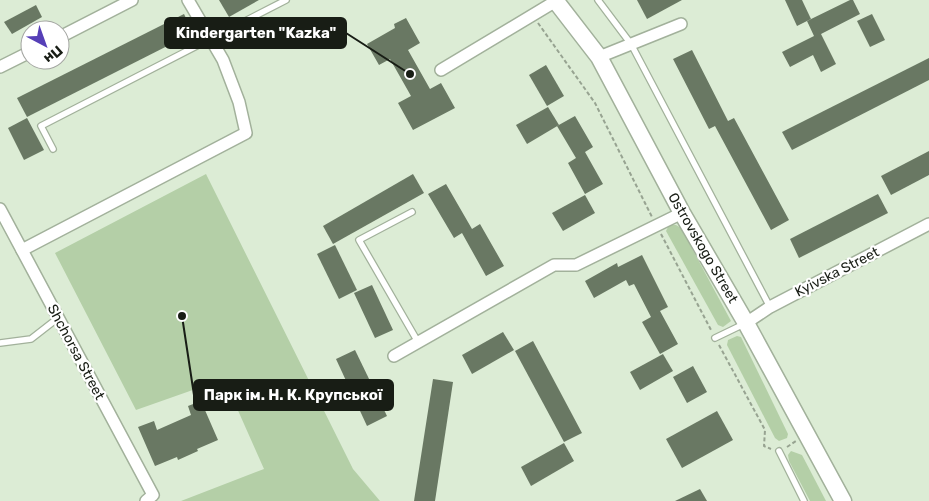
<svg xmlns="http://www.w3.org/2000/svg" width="929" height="501" font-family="Rubik,sans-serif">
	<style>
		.green { fill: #b4cfa7 }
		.building { fill: #697863 }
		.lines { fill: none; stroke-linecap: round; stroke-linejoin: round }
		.lane-casing { stroke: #a2b19b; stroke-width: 8 }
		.street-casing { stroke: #a2b19b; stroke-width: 14 }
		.secondary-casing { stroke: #a2b19b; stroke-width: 19 }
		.path { stroke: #97a391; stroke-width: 2; stroke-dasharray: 4 2.5; stroke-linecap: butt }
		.lane { stroke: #fff; stroke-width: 5.5 }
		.street { stroke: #fff; stroke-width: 11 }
		.secondary { stroke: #fff; stroke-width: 16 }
		.labels { text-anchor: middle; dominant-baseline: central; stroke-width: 4.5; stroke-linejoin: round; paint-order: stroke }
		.street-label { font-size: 14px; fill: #181d15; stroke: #fff }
		.leader { fill: none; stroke: #181d15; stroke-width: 2 }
		.callout-dot { fill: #181d15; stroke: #fff; stroke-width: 2 }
		.callout { fill: #181d15; stroke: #181d15; stroke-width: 2 }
		.callout-label { font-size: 15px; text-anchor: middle; font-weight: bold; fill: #fff }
	</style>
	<rect width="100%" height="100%" fill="#dcecd5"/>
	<g class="green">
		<path d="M206,174L353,469L380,501H181L264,469L224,379L136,410L55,253Z"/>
		<path d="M669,225H676L681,228L731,321L723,327L718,325L666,231Z"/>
		<path d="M737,336L741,337L788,434L787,438L779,441L775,438L727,345L728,340Z"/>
		<path d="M791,451L802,455L826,501H810L789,461L788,455Z"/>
	</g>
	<g class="building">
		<path d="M219,0H259L229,17Z"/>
		<path d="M637,0H682L647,19Z"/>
		<path d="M785,0H802L811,19L797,26Z"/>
		<path d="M850,0H853L860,14L821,34L836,64L821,72L813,55L790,67L782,52L814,36L807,21Z"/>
		<path d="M36,5L42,17L12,34L4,22Z"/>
		<path d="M184,14L193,33L27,117L17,98Z"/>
		<path d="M872,14L885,40L870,47L857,21Z"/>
		<path d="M406,18L420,43L408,50L430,89L441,83L455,108L413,130L398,103L411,96L390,59L379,65L367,44L395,28L394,24Z"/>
		<path d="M692,50L728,121L734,118L789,220L771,230L715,126L709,129L673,59Z"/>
		<path d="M929,58V80L792,150L782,132Z"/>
		<path d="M546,65L564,96L547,106L529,75Z"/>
		<path d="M548,107L559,125L527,144L516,125Z"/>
		<path d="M575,116L593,147L585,152L603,184L585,194L568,163L576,158L557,126Z"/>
		<path d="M27,118L44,150L24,160L8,128Z"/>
		<path d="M929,151V175L891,195L881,176Z"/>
		<path d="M413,174L424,193L333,244L323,226Z"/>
		<path d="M446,184L472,229L480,224L504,266L486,276L462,233L454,238L428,194Z"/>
		<path d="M878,194L888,213L799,258L790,239Z"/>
		<path d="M585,195L595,213L563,231L552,213Z"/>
		<path d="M335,245L357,290L339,299L317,254Z"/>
		<path d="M642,255L668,307L660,311L678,344L660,354L642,322L651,317L634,284L629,286L626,280L594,298L585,281L617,263L618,267Z"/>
		<path d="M372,285L393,330L375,338L354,293Z"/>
		<path d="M503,332L514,350L472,374L462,355Z"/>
		<path d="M533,341L582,433L564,442L515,351Z"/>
		<path d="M355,350L387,416L367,426L336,359Z"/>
		<path d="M663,354L673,371L640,390L630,372Z"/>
		<path d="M693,366L707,392L687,403L673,377Z"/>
		<path d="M433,379L453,382L435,501H414Z"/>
		<path d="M201,401L218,440L197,449L198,451L178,460L177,457L155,466L138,427L154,421L157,430L191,415L188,406Z"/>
		<path d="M717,411L733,440L682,468L666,439Z"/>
		<path d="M564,443L574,461L531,486L521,467Z"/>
		<path d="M700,489L707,501H675Z"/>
	</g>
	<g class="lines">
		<defs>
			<g id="lane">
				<path d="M598,0L631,44L770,307"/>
				<path d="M53,149L41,126L286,0"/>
				<path d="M412,212L359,240L418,342"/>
				<path d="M715,338L744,324"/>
				<path d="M0,343L31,339L58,318"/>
				<path d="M779,451L804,501"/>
			</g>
			<g id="street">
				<path d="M60,37L132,0"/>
				<path d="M599,57L681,24"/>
				<path d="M0,67L30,52"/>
				<path d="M441,70L556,1"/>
				<path d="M0,209L153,495L146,501"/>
				<path d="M22,250L246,133L239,102L223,60L188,0"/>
				<path d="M746,323L770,307L929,224"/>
				<path d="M394,356L554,265H576L682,213"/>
			</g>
			<path id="secondary" d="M555,0L599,57L682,213L746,323L843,501"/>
		</defs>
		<use href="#lane" class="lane-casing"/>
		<use href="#street" class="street-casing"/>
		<use href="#secondary" class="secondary-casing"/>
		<g class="path">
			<path d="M538,23L595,103L652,217"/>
			<path d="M661,234L711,330"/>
			<path d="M719,345L765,430L764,446L771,449"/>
			<path d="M787,447L796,441"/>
		</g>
		<use href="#lane" class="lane"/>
		<use href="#street" class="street"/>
		<use href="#secondary" class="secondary"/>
	</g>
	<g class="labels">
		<g class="street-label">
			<text transform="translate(703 248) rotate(60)">Ostrovskogo Street</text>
			<text transform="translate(837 272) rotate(-27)">Kyivska Street</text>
			<text transform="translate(76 352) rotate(62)">Shchorsa Street</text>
		</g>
	</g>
	<path class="leader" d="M410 74L346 33M182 316L194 395"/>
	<g class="callout-dot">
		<circle cx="410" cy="74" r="5"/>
		<circle cx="182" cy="316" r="5"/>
	</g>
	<g class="callout">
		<rect x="165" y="18" width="181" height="30" rx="5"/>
		<rect x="194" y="380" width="199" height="30" rx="5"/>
	</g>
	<g class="callout-label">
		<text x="256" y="38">Kindergarten "Kazka"</text>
		<text x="293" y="400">Парк ім. Н. К. Крупської</text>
	</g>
	<g transform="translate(45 45) rotate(139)"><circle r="24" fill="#ffffff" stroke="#a3a5a1"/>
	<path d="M0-4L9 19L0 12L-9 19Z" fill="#563fb7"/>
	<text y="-8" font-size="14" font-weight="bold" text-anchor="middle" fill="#181d15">Пн</text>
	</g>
</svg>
